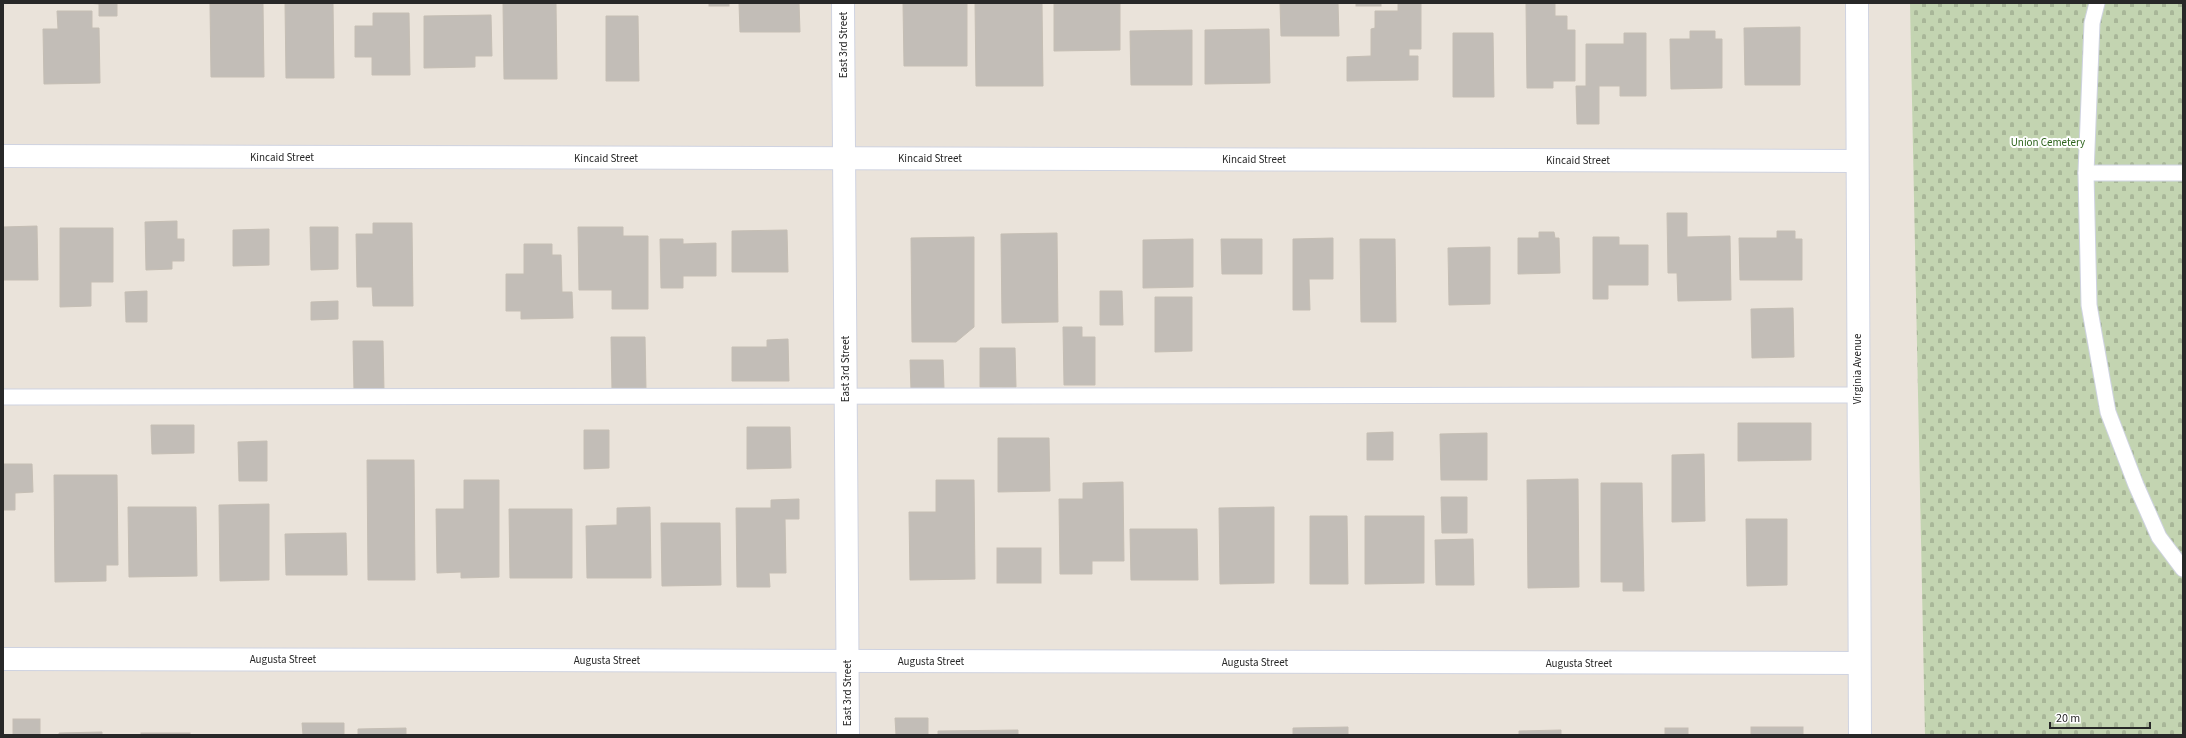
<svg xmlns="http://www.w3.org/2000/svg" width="2186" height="738" font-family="'Source Sans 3',sans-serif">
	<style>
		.cemetery { fill: url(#cemetery-stones) }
		.building { fill: #c2bdb7; stroke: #c5beb4 }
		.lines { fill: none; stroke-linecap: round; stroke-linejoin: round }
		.lane-casing { stroke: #cfd3e1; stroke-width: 17 }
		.street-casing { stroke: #cfd3e1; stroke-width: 24 }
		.secondary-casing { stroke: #cfd3e1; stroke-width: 24 }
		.lane { stroke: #fff; stroke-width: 15 }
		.street { stroke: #fff; stroke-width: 22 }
		.secondary { stroke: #fff; stroke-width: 22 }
		.labels { text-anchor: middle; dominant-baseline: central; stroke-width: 4; stroke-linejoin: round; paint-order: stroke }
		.street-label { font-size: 11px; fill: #282828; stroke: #fff }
		.park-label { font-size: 11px; fill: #2c621b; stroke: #fff }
	</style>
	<defs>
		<pattern id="cemetery-stones" width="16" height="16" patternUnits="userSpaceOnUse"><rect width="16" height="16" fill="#c3d4b1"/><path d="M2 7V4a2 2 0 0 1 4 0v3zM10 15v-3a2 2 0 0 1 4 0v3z" fill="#a8b698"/></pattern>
	</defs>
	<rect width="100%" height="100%" fill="#eae3da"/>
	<path class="cemetery" d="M1910,3H2183V735H1925Z"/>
	<g class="building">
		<path d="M117,3V16H99V4L87,3Z"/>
		<path d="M285,3H333L334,78H286Z"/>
		<path d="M503,3H556L557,79H504Z"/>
		<rect x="709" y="3" width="20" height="3"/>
		<path d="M739,3H799L800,32H740Z"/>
		<path d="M903,3H967V66H904Z"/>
		<path d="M975,3H1042L1043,86H976Z"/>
		<path d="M1054,3H1120V50L1054,51Z"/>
		<path d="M1280,3H1338L1339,36H1281Z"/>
		<rect x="1356" y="3" width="25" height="3"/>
		<path d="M1398,3H1421V49H1409V56H1418V80L1347,81V57L1371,56V29L1375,28V11H1398Z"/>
		<path d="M1526,3H1555V16H1567V30H1575V81H1553V88H1527Z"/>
		<path d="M210,4H263L264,77H211Z"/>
		<path d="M57,11H92V28H99L100,83L44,84L43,29H58Z"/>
		<path d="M373,13H409L410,75H372V57H355V26H373Z"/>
		<path d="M491,15L492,56H475V67L424,68V16Z"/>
		<path d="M606,16H638L639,81H606Z"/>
		<path d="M1800,27V85H1745L1744,28Z"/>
		<path d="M1269,29L1270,83L1205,84V30Z"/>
		<path d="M1192,30V85H1131L1130,31Z"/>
		<path d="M1690,31H1715V39H1722V88L1671,89L1670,39H1690Z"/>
		<path d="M1453,33H1493L1494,97H1453Z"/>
		<path d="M1624,33H1646V96H1620V86H1599V124H1577L1576,86H1586V44H1624Z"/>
		<path d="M1667,213H1687V237L1730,236L1731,300L1678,301L1677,273H1668Z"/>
		<path d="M177,221V239H184V261H172V269L146,270L145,222Z"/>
		<path d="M373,223H412L413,306H373L372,287H357L356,234H373Z"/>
		<path d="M37,226L38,280H3V227Z"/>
		<path d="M310,227H338V269L311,270Z"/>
		<path d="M578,227H623V236H648V309H612V290H579Z"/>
		<path d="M60,228H113V282H91V306L60,307Z"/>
		<path d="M269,229V265L233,266V230Z"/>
		<path d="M787,230L788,272H732V231Z"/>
		<path d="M1777,231H1795V239H1802V280H1740L1739,238H1777Z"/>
		<path d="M1539,232H1554L1555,238H1559L1560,273L1518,274V238H1539Z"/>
		<path d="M1057,233L1058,322L1002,323L1001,234Z"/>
		<path d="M974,237V327L956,342H912L911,238Z"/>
		<path d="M1593,237H1619V245H1648V285H1608V299H1593Z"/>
		<path d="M1333,238V279H1309L1310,310H1293V239Z"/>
		<path d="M660,239H683V244L716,243V276H683V288H661Z"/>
		<path d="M1193,239V287L1143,288V240Z"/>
		<path d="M1221,239H1262V274H1222Z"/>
		<path d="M1360,239H1395L1396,322H1361Z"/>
		<path d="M524,244H552V255H561L562,292H572L573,318L521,319V311H506V274H524Z"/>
		<path d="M1490,247V304L1449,305L1448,248Z"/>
		<path d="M147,291V322H126L125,292Z"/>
		<path d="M1100,291H1122L1123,325H1100Z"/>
		<path d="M1155,297H1192V351L1155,352Z"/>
		<path d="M338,301V319L311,320V302Z"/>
		<path d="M1793,308L1794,357L1752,358L1751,309Z"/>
		<path d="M1063,327H1082V337H1095V385H1064Z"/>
		<path d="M611,337H645L646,390H612Z"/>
		<path d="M788,339L789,381H732V347H767V340Z"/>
		<path d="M353,341H383L384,391H354Z"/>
		<path d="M980,348H1015L1016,387H980Z"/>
		<path d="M910,360H943L944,389L911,390Z"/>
		<path d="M1738,423H1811V460L1738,461Z"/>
		<path d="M151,425H194V453L152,454Z"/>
		<path d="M747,427H790L791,468L747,469Z"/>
		<path d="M584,430H609V468L584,469Z"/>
		<path d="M1393,432V460H1367V433Z"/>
		<path d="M1487,433V480H1441L1440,434Z"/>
		<path d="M998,438H1049L1050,491L998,492Z"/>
		<path d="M267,441V481H239L238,442Z"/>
		<path d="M1704,454L1705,521L1672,522V455Z"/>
		<path d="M367,460H414L415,580H368Z"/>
		<path d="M3,464H32L33,492L15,493V510H3Z"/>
		<path d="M54,475H117L118,565H106V581L55,582Z"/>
		<path d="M1578,479L1579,587L1528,588L1527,480Z"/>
		<path d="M464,480H499V577L461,578V572L437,573L436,509H464Z"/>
		<path d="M936,480H974L975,579L910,580L909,512H936Z"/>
		<path d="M1123,482L1124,561H1092V574H1060L1059,499H1083V483Z"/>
		<path d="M1601,483H1642L1644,591H1623V582H1601Z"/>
		<path d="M1441,497H1467V533H1442Z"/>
		<path d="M799,499V519H785L786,573H769L770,587H737L736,508H771V500Z"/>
		<path d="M269,504V580L220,581L219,505Z"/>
		<path d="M128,507H196L197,576L129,577Z"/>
		<path d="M650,507L651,578H587L586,526L617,525V508Z"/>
		<path d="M1274,507V583L1220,584L1219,508Z"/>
		<path d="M509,509H572V578H510Z"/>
		<path d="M1310,516H1347L1348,584H1310Z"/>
		<path d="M1365,516H1424V583L1365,584Z"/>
		<path d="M1746,519H1787V585L1747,586Z"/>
		<path d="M661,523H720L721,585L662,586Z"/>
		<path d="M1130,529H1197L1198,580H1131Z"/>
		<path d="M346,533L347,575H286L285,534Z"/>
		<path d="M1473,539L1474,585H1436L1435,540Z"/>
		<rect x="997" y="548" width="44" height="35"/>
		<path d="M895,718H928V735H896Z"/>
		<rect x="13" y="719" width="27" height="16"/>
		<path d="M302,723H344V735H303Z"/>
		<path d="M1348,727V735H1293V728Z"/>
		<rect x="1751" y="727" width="52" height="8"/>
		<path d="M406,728V735H358V729Z"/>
		<rect x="1665" y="728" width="23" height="7"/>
		<path d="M1018,730V735H938V731Z"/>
		<path d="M1561,730V735H1519V731Z"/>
		<path d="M102,732V735H59V733Z"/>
		<rect x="141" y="733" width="49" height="2"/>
	</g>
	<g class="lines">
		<defs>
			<g id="lane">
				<path d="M2097,3L2092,23L2086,173L2089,305L2108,412L2136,485L2159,537L2183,569"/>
				<path d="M2086,173H2183"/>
				<path d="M3,397L1857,395"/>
			</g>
			<g id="street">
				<path d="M843,3L848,735"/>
				<path d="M3,156L1856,161"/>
				<path d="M3,659L1859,663"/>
			</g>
			<path id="secondary" d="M1857,3L1860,735"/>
		</defs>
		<use href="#lane" class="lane-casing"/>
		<use href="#street" class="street-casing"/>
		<use href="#secondary" class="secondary-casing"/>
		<use href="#lane" class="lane"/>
		<use href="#street" class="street"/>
		<use href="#secondary" class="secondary"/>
	</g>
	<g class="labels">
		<g class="street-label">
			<text transform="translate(843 45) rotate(-90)">East 3rd Street</text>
			<text x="282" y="157">Kincaid Street</text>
			<text x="606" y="158">Kincaid Street</text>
			<text x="930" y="158">Kincaid Street</text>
			<text x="1254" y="159">Kincaid Street</text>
			<text x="1578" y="160">Kincaid Street</text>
			<text transform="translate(845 369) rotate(-90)">East 3rd Street</text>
			<text transform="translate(1857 369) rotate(-90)">Virginia Avenue</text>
			<text x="283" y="659">Augusta Street</text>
			<text x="607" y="660">Augusta Street</text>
			<text x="931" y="661">Augusta Street</text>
			<text x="1255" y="662">Augusta Street</text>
			<text x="1579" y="663">Augusta Street</text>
			<text transform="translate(847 693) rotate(-90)">East 3rd Street</text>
		</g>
		<g class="park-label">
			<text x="2048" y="142">Union Cemetery</text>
		</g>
	</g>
	<rect width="2186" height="738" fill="none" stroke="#282828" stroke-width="8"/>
	<path d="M2050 722v6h100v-6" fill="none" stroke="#282828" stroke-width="2"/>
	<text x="2056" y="722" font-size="12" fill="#282828" stroke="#ffffff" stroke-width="3" paint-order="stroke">20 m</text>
</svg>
